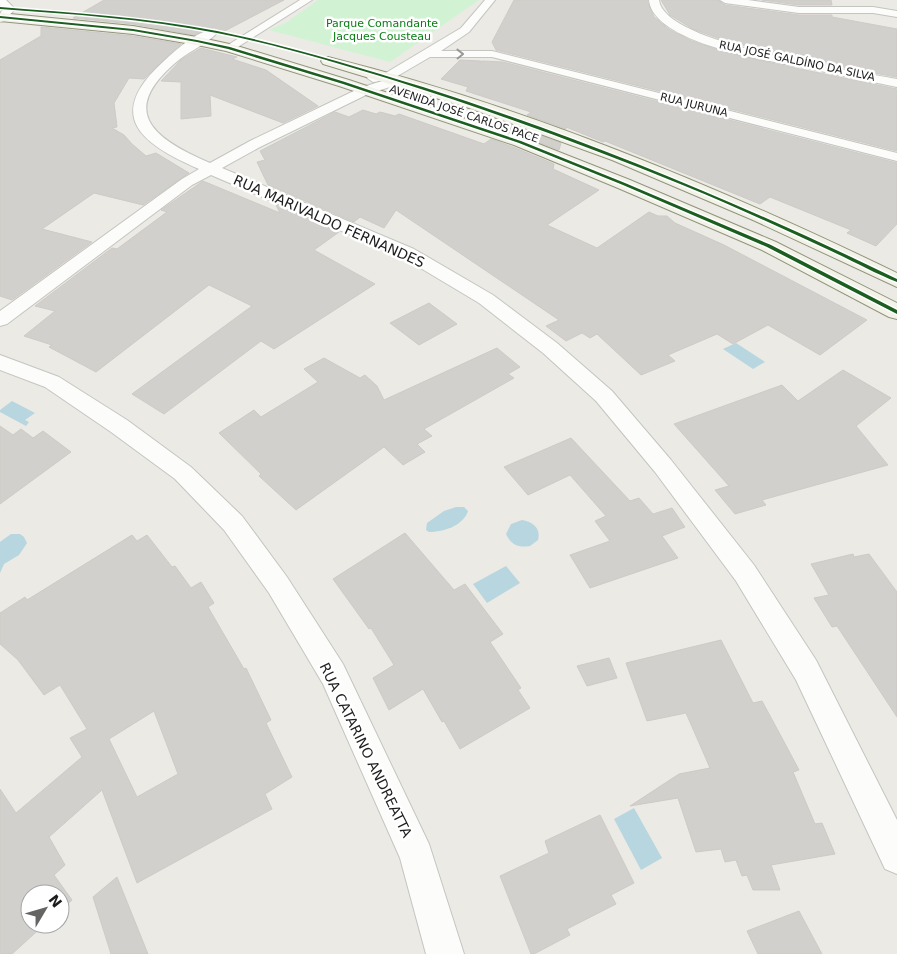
<svg xmlns="http://www.w3.org/2000/svg" width="897" height="954" font-family="'DejaVu Sans',sans-serif">
	<style>
		.park { fill: #d2f3d3 }
		.water { fill: #b7d6df }
		.building { fill: #d2d0cc; stroke: #cecbc6; fill-rule: evenodd }
		.lines { fill: none; stroke-linecap: round; stroke-linejoin: round }
		.street-casing { stroke: #c4c4c1; stroke-width: 2 }
		.secondary-casing { stroke: #92957c; stroke-width: 2 }
		.street { fill: #fcfcfb; fill-rule: evenodd }
		.secondary { fill: #f2f2e9; fill-rule: evenodd }
		.cycleway-casing { stroke: #fff; stroke-width: 3 }
		.cycleway { fill: #1b5e20; fill-rule: evenodd }
		.oneway { stroke: #989897 }
		.labels { text-anchor: middle; dominant-baseline: central; stroke-width: 5; stroke-linejoin: round; paint-order: stroke }
		.far-park-label { font-size: 11px; fill: #097d16; stroke: #fff }
		.far-street-label { font-size: 11px; fill: #1d1d1d; stroke: #fff }
		.street-label { font-size: 14px; fill: #1d1d1d; stroke: #fff }
	</style>
	<rect width="100%" height="100%" fill="#ebeae5"/>
	<path class="park" d="M318,0H479L390,62L269,30L287,22Z"/>
	<g class="water">
		<path d="M736,343L765,362L753,369L723,349Z"/>
		<path d="M12,401L35,413L25,420L29,422L26,426L0,412V410Z"/>
		<path d="M456,507H464L468,511C463,526 443,532 429,532L426,530L427,523L444,511Z"/>
		<path d="M522,520C533,522 541,528 538,540L530,546C519,548 511,545 506,534L511,524Z"/>
		<path d="M11,534H20L24,537L27,543L19,555L4,564L0,573V542Z"/>
		<path d="M506,566L520,583L487,603L473,584Z"/>
		<path d="M634,808L662,858L641,870L614,819Z"/>
	</g>
	<g class="building">
		<path d="M104,0H284L219,34V30L213,27L194,35L133,24L73,18Z"/>
		<path d="M514,0H647L654,17L670,30L692,41L718,50L771,63L897,89V151L496,50L492,42Z"/>
		<path d="M661,0H718L725,5L799,15H832V17L897,29V77L805,61L726,41L693,29L670,15Z"/>
		<path d="M762,0H831L832,5H799Z"/>
		<path d="M41,27L133,36L181,44L144,79L129,78L114,103L117,127L112,128L124,135L132,144L146,156L156,153L189,173L143,205L94,193L42,229L92,242L12,300L0,296V60L41,36Z"/>
		<path d="M201,48L237,57L232,59L266,70L318,106L283,123L210,95L211,116L181,119V82L161,81L181,60Z"/>
		<path d="M460,60L481,61V63L482,61L503,62L897,163V224L876,246L847,233L851,230L770,197L760,204L605,141L603,142L566,127V129L527,115L531,112L466,91L468,87L441,79Z"/>
		<path d="M363,110L376,114L380,112L395,116L399,114L484,144L491,139L513,147L554,164L553,169L599,190L547,225L597,248L649,212L658,216H667L675,223L724,245L867,320L820,355L768,325L733,344L717,334L668,355L675,361L641,375L597,334L590,338L582,333L566,341L546,326L559,320L396,210L384,228L360,217L354,222L268,185L257,162L265,160L260,151L335,112L349,117Z"/>
		<path d="M512,125L561,143L559,150L505,130Z"/>
		<path d="M203,181L280,213L276,205L339,232L314,250L375,284L274,349L261,341L164,414L132,394L252,306L209,285L96,372L49,347L52,345L24,336L55,311L35,306L112,248L117,249L167,212L161,210Z"/>
		<path d="M429,303L457,324L419,345L390,323Z"/>
		<path d="M497,348L520,367L508,374L514,378L424,429L432,436L417,444L425,452L403,465L384,447L296,510L259,476L261,474L219,433L254,410L261,417L318,382L304,369L324,358L360,378L365,375L377,386L384,400Z"/>
		<path d="M843,370L891,398L856,426L888,465L762,500L766,505L735,514L715,490L729,486L674,424L782,385L798,401Z"/>
		<path d="M0,426L13,435L21,429L33,438L43,431L71,452L0,504Z"/>
		<path d="M571,438L630,501L639,498L653,514L672,508L685,527L662,536L678,558L590,588L570,555L610,541L595,521L606,516L570,475L528,495L504,467Z"/>
		<path d="M405,533L454,590L465,584L503,634L490,642L521,688L518,690L530,708L460,749L444,721L442,722L423,689L389,710L373,678L394,665L371,628L369,629L333,579Z"/>
		<path d="M132,535L137,541L147,535L172,567L175,566L191,588L201,582L214,603L208,607L244,669L246,668L271,720L266,723L292,777L265,794L272,809L137,883L102,790L49,837L65,865L54,875L72,900L60,911V894H30V924H45L12,954H0V789L16,813L82,757L70,738L87,729L60,685L44,695L18,660L0,644V613L25,597L27,600ZM154,711L178,774L137,797L109,739Z"/>
		<path d="M853,554L854,557L869,554L897,592V717L837,626L832,627L814,598L829,595L811,564Z"/>
		<path d="M721,640L753,703L762,701L782,738L799,770L793,772L815,824L822,823L835,854L771,865L780,890H753L747,875L742,876L736,860L725,862L721,849L696,852L678,798L630,806L679,774L710,768L686,713L647,721L626,663Z"/>
		<path d="M609,658L617,678L587,686L577,666Z"/>
		<path d="M600,815L634,883L611,895L616,904L567,929L570,935L534,954H531L500,876L549,853L545,841Z"/>
		<path d="M117,877L148,954H111L93,897Z"/>
		<path d="M799,911L822,954H758L747,931Z"/>
	</g>
	<g class="lines">
		<defs>
			<g id="street">
				<path d="M0,0H6L15,9L4,21L0,22V13L4,9L0,5Z"/>
				<path d="M300,0H312L233,50H225L223,48Z"/>
				<path d="M485,0H495L469,32L441,51H492L897,153V161L492,57H430L394,78L395,83L393,86L368,94L260,147L222,168L414,249L493,295L557,343L612,391L671,460L754,565L816,660L897,820V874L885,869L796,680L736,581L655,472L596,401L543,353L479,303L402,257L211,175L192,185L7,324L0,326V311L182,179L199,169C140,144 104,115 164,61C177,49 195,33 212,29L218,32C208,43 192,50 180,59C117,110 151,138 210,163L250,141L360,88L382,81L373,82L367,78L369,75L384,74L461,28Z"/>
				<path d="M649,0H659C664,45 856,71 897,79V87C868,81 839,75 811,69C775,62 653,44 649,0Z"/>
				<path d="M720,0H748L799,7H873L897,11V17L873,13H799L725,3Z"/>
				<path d="M0,355L59,377L127,420L191,467L242,516L287,577L343,664L429,844L464,954H426L400,858L323,684L269,593L224,530L175,479L111,432L45,387L0,370Z"/>
			</g>
			<g id="secondary">
				<path d="M0,13L133,26L197,37L234,45L349,80L526,139L630,180L776,242L897,303V319L889,317L762,250L618,188L514,145L339,86L226,51L197,45L133,34L0,21Z"/>
				<path d="M328,57C525,106 715,185 897,273V287L753,220L612,160L469,108L323,64L321,61Z"/>
			</g>
		</defs>
		<use href="#street" class="street-casing"/>
		<use href="#secondary" class="secondary-casing"/>
		<use href="#street" class="street"/>
		<use href="#secondary" class="secondary"/>
		<defs>
			<g id="cycleway">
				<path d="M0,7C72,13 145,17 217,31C286,45 355,66 423,87C586,139 743,204 897,279V282C874,273 851,260 829,250C781,228 734,206 685,186C590,147 494,112 396,81C337,63 277,45 217,33C145,19 72,14 0,9Z"/>
				<path d="M0,16L133,29L197,40L230,47L345,82L521,141L625,183L771,245L897,310V314L767,247L623,185L519,143L343,84L228,49L197,42L133,31L0,18Z"/>
			</g>
		</defs>
		<use href="#cycleway" class="cycleway-casing"/>
		<use href="#cycleway" class="cycleway"/>
	</g>
	<defs><path id="oneway-chevron" d="M-2-3.5L2.5 0L-2 3.5" fill="none" stroke-width="1.6" stroke-linecap="round" stroke-linejoin="round" transform="scale(1.25)"/></defs>
	<use class="oneway" href="#oneway-chevron" transform="translate(460 54) rotate(-1)"/>
	<g class="labels">
		<g class="far-park-label">
			<text x="382" y="23">Parque Comandante<tspan x="382" dy="13">Jacques Cousteau</tspan></text>
		</g>
		<g class="far-street-label">
			<text transform="translate(797 61) rotate(12)">RUA JOSÉ GALDÍNO DA SILVA</text>
			<text transform="translate(694 105) rotate(14)">RUA JURUNA</text>
			<text transform="translate(464 114) rotate(19)">AVENIDA JOSÉ CARLOS PACE</text>
		</g>
		<g class="street-label">
			<text transform="translate(329 221) rotate(24)">RUA MARIVALDO FERNANDES</text>
			<text transform="translate(366 750) rotate(64)">RUA CATARINO ANDREATTA</text>
		</g>
	</g>
	<g transform="translate(45 909) rotate(52)"><circle r="24" fill="#ffffff" stroke="#a5a5a5"/>
	<path d="M0-4L9 19L0 12L-9 19Z" fill="#656563"/>
	<text y="-8" font-size="14" font-weight="bold" text-anchor="middle" fill="#1d1d1d">N</text>
	</g>
</svg>
